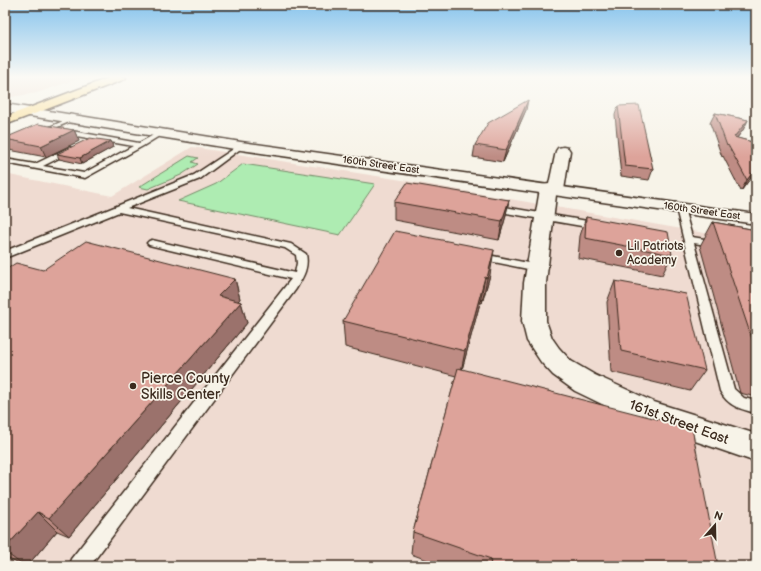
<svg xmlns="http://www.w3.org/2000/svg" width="761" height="571" font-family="'Balsamiq Sans',sans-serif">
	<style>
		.built { fill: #efdbd1 }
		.green { fill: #aeecb2; stroke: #748b68 }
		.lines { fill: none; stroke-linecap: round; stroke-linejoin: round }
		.service-casing { stroke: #3b2a1e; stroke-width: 3 }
		.minor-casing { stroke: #3b2a1e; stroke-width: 3 }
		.secondary-casing { stroke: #3b2a1e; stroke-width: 3 }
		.primary-casing { stroke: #3b2a1e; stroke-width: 3 }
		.service { fill: #f7f3e8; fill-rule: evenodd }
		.minor { fill: #f7f3e8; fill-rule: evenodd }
		.secondary { fill: #f7f3e8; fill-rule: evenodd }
		.primary { fill: #fbdf96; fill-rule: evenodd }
		.wall { fill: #be8c84; stroke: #3b2a1e }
		.shaded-wall { fill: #9b726c; stroke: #3b2a1e }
		.building { fill: #dda39a; stroke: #3b2a1e }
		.poi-dot { fill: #3b2a1e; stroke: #f7f3e8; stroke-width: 1.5 }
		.labels { text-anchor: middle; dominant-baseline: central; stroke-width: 3.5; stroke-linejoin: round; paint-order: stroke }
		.far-street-label { font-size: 10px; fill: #3b2a1e; stroke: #f7f3e8 }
		.poi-label { font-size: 12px; fill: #3b2a1e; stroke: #f7f3e8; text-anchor: start }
		.near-poi-label { font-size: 14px; fill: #3b2a1e; stroke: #f7f3e8; text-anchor: start }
		.near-street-label { font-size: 14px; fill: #3b2a1e; stroke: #f7f3e8 }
	</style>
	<rect width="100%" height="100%" fill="#f7f3e8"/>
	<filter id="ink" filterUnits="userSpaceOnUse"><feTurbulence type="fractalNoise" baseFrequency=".025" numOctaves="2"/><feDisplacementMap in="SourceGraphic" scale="8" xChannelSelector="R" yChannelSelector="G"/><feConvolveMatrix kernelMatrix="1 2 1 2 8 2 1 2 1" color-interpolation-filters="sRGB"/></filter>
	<g filter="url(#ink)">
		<g class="built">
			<path d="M5,77H83L37,93L5,98Z"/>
			<path d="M192,147L402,180L756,242V566H5V174L112,196Z"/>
		</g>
		<g class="green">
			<path d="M189,156L198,158L192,162L198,164L181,175L148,189L139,187Z"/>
			<path d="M243,164L375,184L340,235L178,201L216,184Z"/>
		</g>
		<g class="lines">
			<defs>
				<g id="service">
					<path d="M72,117L75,119L74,120L55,128L139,143L159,132L164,133L143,146L85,178L5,163V159L35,164L70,147L74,149L73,151L43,166L84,173L133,146L48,131L45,129Z"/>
					<path d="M241,144L243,145V147L200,179L127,208L291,244L306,254C309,268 303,277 296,289L90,566H69L71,559L291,279L149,245L147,243L149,241L152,240L295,273L297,263L296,255L285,248L119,212L5,258V251L194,175Z"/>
					<path d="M492,205L599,223L604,226L599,229L489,210L488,208L489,206Z"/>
					<path d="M680,205L684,208L692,237L717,241L722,244L717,247L694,243L734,389L744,398L756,401V413C740,409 728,406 720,391L676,208Z"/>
					<path d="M478,253L538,265L543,268L538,271L474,258L473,256Z"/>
				</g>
				<path id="minor" d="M563,147L568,148L570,151L564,190L562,194L556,195L546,283V321L552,338L559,348L571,361L595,375L654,402L756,434V462L637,421L575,391L553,375L541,362L527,341L522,321L524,283L540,189L542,185L549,184L556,151L558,148Z"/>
				<path id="secondary" d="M5,104L241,142L756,214V224L241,150L5,112Z"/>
				<path id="primary" d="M111,77H126L125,79L5,125V117Z"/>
			</defs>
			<use href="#service" class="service-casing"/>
			<use href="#minor" class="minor-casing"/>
			<use href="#secondary" class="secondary-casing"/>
			<use href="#primary" class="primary-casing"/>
			<use href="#service" class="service"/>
			<use href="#minor" class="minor"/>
			<use href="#secondary" class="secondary"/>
			<use href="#primary" class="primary"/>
		</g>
		<g class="wall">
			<path d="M618,106L653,169L649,180L621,176L615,115Z"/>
			<path d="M526,110L503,162L473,157L475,145Z"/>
			<path d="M715,113L748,120L743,130L737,138L756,143V171L741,191L723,156L722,157L710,123Z"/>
			<path d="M74,130L79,141L46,157L9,150L5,143V138Z"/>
			<path d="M111,141L113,147L82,164L59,159L57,154Z"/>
			<path d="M509,200L505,219L499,240L394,220V202Z"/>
			<path d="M586,217L672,255L662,275L578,258L580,236Z"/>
			<path d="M713,222L756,230V397L740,393L700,246Z"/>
			<path d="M5,270L235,279L240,299L238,301L241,302L247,323L69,536L57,531L27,566H23L5,557Z"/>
			<path d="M490,275L482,303H480L462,369L718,566H443L411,554L413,532L456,376L345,347L343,321Z"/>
			<path d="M615,281L705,370L690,391L611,372L607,302Z"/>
		</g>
		<g class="shaded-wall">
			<path d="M528,100L526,110L503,162L506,150Z"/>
			<path d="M748,120L743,130L729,148L734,137Z"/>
			<path d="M74,130L79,141L46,157L41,146Z"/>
			<path d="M111,141L113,147L82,164L80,158Z"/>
			<path d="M756,168V171L741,191L747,180Z"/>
			<path d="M509,200L505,219L499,240L502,221Z"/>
			<path d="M494,250L490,275L482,303L487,278Z"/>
			<path d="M485,277L480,303L460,377L465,351Z"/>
			<path d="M235,279L240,299L224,317L218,296Z"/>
			<path d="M241,302L247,323L69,536L49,518Z"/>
			<path d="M38,512L57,531L27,566H24L5,552V548Z"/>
		</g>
		<g class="building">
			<path d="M528,100L506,150L475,145L488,123Z"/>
			<path d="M639,105L653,169L625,166L618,106Z"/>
			<path d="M715,113L748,120L734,137L756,143V168L747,180L728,145L727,146Z"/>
			<path d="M38,124L74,130L41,146L5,139V138Z"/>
			<path d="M90,138L111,141L80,158L57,154Z"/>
			<path d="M407,183L509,200L502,221L394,202Z"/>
			<path d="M586,217L668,232L672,255L585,238Z"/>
			<path d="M713,222L756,230V351Z"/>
			<path d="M395,231L494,250L487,278L485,277L465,351L343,321Z"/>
			<path d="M86,241L235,279L218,296L241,302L49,518L38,512L5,548V270L16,263L43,270Z"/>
			<path d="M615,281L686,294L705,370L621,351Z"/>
			<path d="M458,368L692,428L718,566H490L491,559L413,532Z"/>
		</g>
	</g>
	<linearGradient id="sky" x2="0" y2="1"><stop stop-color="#85c3ed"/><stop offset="0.49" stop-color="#fbfaf5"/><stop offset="1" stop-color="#fbfaf5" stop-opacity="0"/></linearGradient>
	<rect width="761" height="157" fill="url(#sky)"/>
	<g class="poi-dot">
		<circle cx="619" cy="253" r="4"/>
		<circle cx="133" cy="386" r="4"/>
	</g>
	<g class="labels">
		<g class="far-street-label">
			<text transform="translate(381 165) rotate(8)">160th Street East</text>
			<text transform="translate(702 211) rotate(8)">160th Street East</text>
		</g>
		<g class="poi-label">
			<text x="627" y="246">Lil Patriots<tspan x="627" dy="14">Academy</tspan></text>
		</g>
		<g class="near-poi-label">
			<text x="141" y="378">Pierce County<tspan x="141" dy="16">Skills Center</tspan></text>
		</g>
		<g class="near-street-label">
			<text transform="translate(679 422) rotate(20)">161st Street East</text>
		</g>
	</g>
	<rect width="761" height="571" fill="none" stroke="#f7f3e8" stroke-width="20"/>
	<rect x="10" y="10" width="741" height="551" fill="none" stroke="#3b2a1e" stroke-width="1.5" filter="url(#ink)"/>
	<g transform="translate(715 525) rotate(20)" stroke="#f7f3e8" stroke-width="3" paint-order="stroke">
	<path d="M0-3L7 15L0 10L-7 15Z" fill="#3b2a1e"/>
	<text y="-6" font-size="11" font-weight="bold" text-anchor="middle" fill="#3b2a1e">N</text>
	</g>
</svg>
